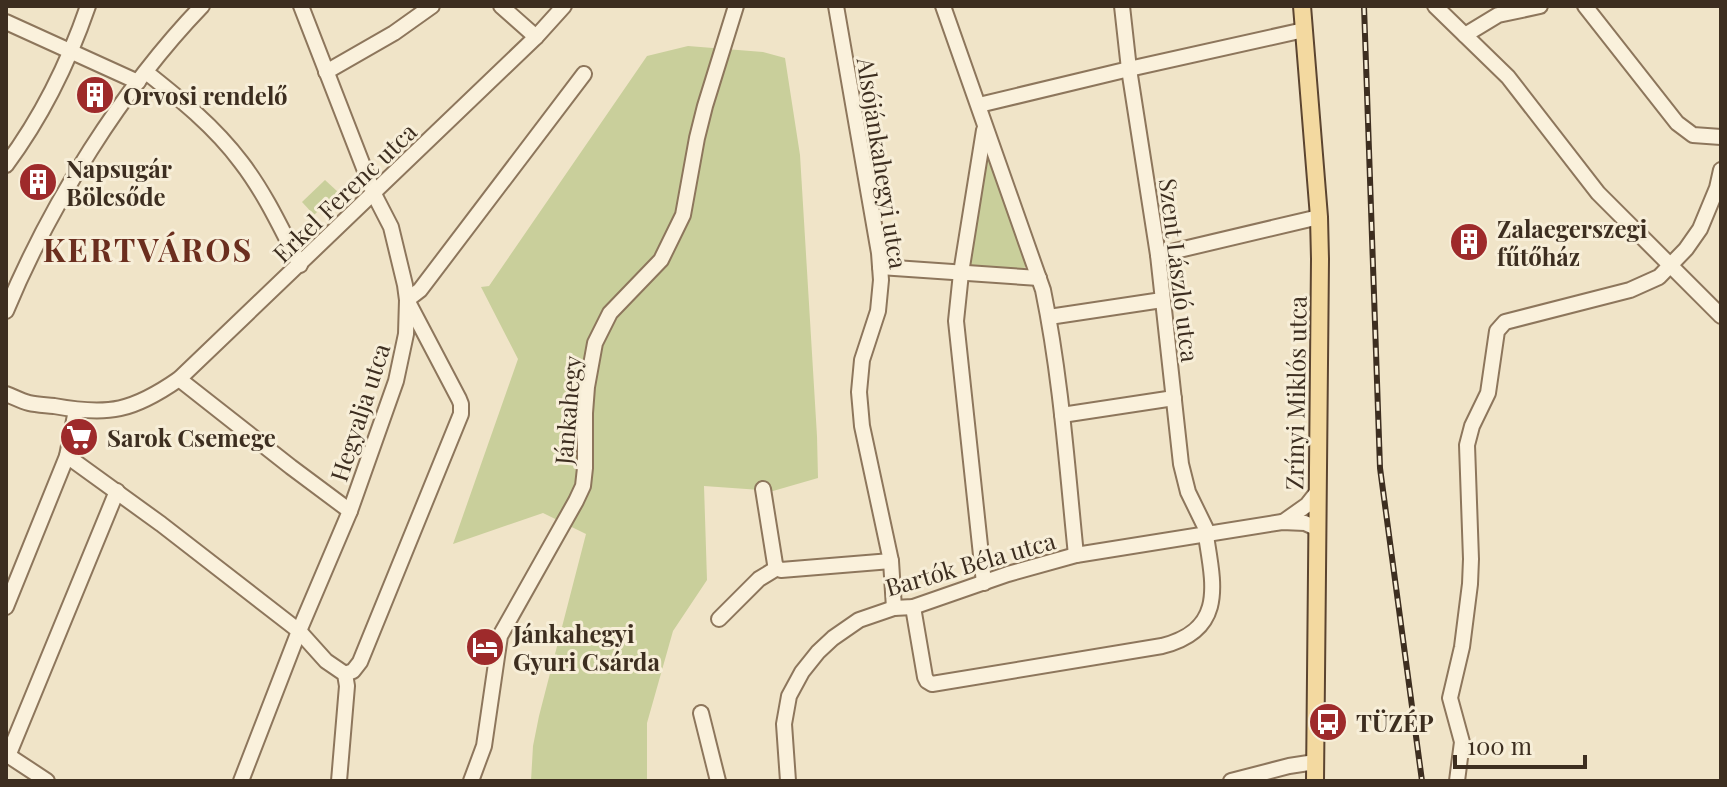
<svg xmlns="http://www.w3.org/2000/svg" width="1727" height="787" font-family="'Playfair Display',serif">
	<style>
		.green { fill: #c9cf9b }
		.lines { fill: none; stroke-linecap: round; stroke-linejoin: round }
		.minor-casing { stroke: #8d765c; stroke-width: 18 }
		.major-casing { stroke: #5b4430; stroke-width: 20 }
		.minor { stroke: #faf1dc; stroke-width: 14 }
		.major { stroke: #f3d9a0; stroke-width: 16 }
		.rail-casing { stroke: #3d2e20; stroke-width: 6 }
		.rail { stroke: #f7eed8; stroke-width: 3; stroke-dasharray: 9; stroke-linecap: butt }
		.labels { text-anchor: middle; dominant-baseline: central; stroke-width: 6; stroke-linejoin: round; paint-order: stroke }
		.poi-label { font-size: 24px; font-weight: bold; fill: #3d2e20; stroke: #f7eed8; text-anchor: start }
		.street-label { font-size: 24px; fill: #3d2e20; stroke: #f7eed8 }
		.district-label { font-size: 32px; font-weight: bold; letter-spacing: 2px; fill: #6b2e1e; stroke: #f7eed8 }
	</style>
	<rect width="100%" height="100%" fill="#f0e4c8"/>
	<g class="green">
		<path d="M688,46L763,52L785,58L800,155L817,436L818,478L773,491L704,486L707,580L673,631L647,723V781H531L533,746L539,716L586,534L543,513L453,544L518,359L481,287L489,286L647,56Z"/>
		<path d="M983,154L988,156L1027,263L1024,269L969,266Z"/>
		<path d="M325,180L338,192L314,215L302,202Z"/>
	</g>
	<g class="lines">
		<defs>
			<g id="minor">
				<path d="M501,6L536,37"/>
				<path d="M836,6L879,253L881,280L878,311L862,360L859,392L862,426L891,561L894,608"/>
				<path d="M943,6L1043,290C1061,377 1067,467 1076,555"/>
				<path d="M1122,6L1129,69L1158,255L1181,464L1188,492L1209,535"/>
				<path d="M1435,6L1508,77L1598,193L1721,316"/>
				<path d="M1585,6L1677,123L1693,135L1721,137"/>
				<path d="M6,22L138,82"/>
				<path d="M1465,35L1498,15L1540,6"/>
				<path d="M146,72C180,99 214,126 241,162C265,193 282,230 300,265"/>
				<path d="M326,72L394,33L432,6"/>
				<path d="M979,105L1129,69L1304,30"/>
				<path d="M984,130L961,273L956,321L984,583"/>
				<path d="M6,165C41,118 69,61 88,6"/>
				<path d="M1158,255L1319,217"/>
				<path d="M880,267L1039,278"/>
				<path d="M6,311C50,205 122,89 202,6"/>
				<path d="M1049,317L1162,300"/>
				<path d="M179,379L291,467L350,511"/>
				<path d="M6,394C14,397 21,401 29,403C37,405 46,405 54,406C109,416 133,411 179,379L536,37L564,6"/>
				<path d="M1062,415L1174,398"/>
				<path d="M67,456L161,524L299,631L326,661L345,674L347,686L339,781"/>
				<path d="M763,489L775,564L777,568"/>
				<path d="M1283,522L1307,505L1318,491"/>
				<path d="M777,568L781,570L891,561"/>
				<path d="M6,607L67,456L76,410"/>
				<path d="M913,607L925,677L927,681L932,684L1162,646C1225,630 1214,586 1206,536"/>
				<path d="M719,619L759,579L777,568"/>
				<path d="M345,674L353,671L360,662L461,414V404L459,399L407,300L420,290L584,74"/>
				<path d="M701,713L718,781"/>
				<path d="M6,754L47,781"/>
				<path d="M8,756L117,491"/>
				<path d="M241,781L299,631L350,511L396,381L406,334L407,300L405,285L391,227L374,194L301,6"/>
				<path d="M471,781L484,746L500,636L576,501L583,486L585,468V413L587,387L595,343L610,313L661,260L683,215L697,138L705,106L736,6"/>
				<path d="M788,781L784,724L789,696L802,672L818,652L833,638L859,620L894,608L913,607L1008,574L1076,555L1282,522L1305,523L1318,529"/>
				<path d="M1231,781L1289,766L1315,762"/>
				<path d="M1457,781L1462,742L1450,698L1462,647L1470,584L1471,559L1467,445L1472,426L1488,393L1497,331L1505,322L1630,290L1659,277L1686,249L1700,229L1717,188L1721,170"/>
			</g>
			<path id="major" d="M1302,6L1319,217L1320,259L1315,781"/>
		</defs>
		<use href="#minor" class="minor-casing"/>
		<use href="#major" class="major-casing"/>
		<use href="#minor" class="minor"/>
		<use href="#major" class="major"/>
		<defs>
			<path id="rail" d="M1364,6L1380,468L1422,781"/>
		</defs>
		<use href="#rail" class="rail-casing"/>
		<use href="#rail" class="rail"/>
	</g>
	<defs>
		<symbol id="building-disc" viewBox="-11 -11 22 22"><circle r="9.5" fill="#9e2a2b" stroke="#f7eed8"/><path d="M-4-6H4V6H1V3H-1V6H-4ZM-2.5-4.3h1.7v1.8h-1.7ZM.8-4.3h1.7v1.8H.8ZM-2.5-1h1.7V.8h-1.7ZM.8-1h1.7V.8H.8Z" fill="#fff"/></symbol>
		<symbol id="supermarket-disc" viewBox="-11 -11 22 22"><circle r="9.5" fill="#9e2a2b" stroke="#f7eed8"/><path d="M-6-5.5h2.5l.6 2H6L4.5 2H-2.5L-4.4-4H-6ZM-1.5 3.2a1.3 1.3 0 1 0 .1 0ZM3 3.2a1.3 1.3 0 1 0 .1 0Z" fill="#fff"/></symbol>
		<symbol id="hotel-disc" viewBox="-11 -11 22 22"><circle r="9.5" fill="#9e2a2b" stroke="#f7eed8"/><path d="M-6-4.5h1.5V1H6V5H4.5V3h-9V5H-6ZM-4 0a1.8 1.8 0 1 1 3.6 0ZM.5 0V-2.5h3Q6-2.5 6 0Z" fill="#fff"/></symbol>
		<symbol id="bus-disc" viewBox="-11 -11 22 22"><circle r="9.5" fill="#9e2a2b" stroke="#f7eed8"/><path d="M-5-6H5V4H4V6H2V4H-2V6H-4V4H-5ZM-3.5-4V0h7V-4ZM-3.5 1.2v1.5H-2V1.2ZM2 1.2v1.5H3.5V1.2Z" fill="#fff"/></symbol>
	</defs>
	<g fill-rule="evenodd">
		<use href="#building-disc" x="73" y="73" width="44" height="44"/>
		<use href="#building-disc" x="16" y="160" width="44" height="44"/>
		<use href="#building-disc" x="1447" y="220" width="44" height="44"/>
		<use href="#supermarket-disc" x="57" y="415" width="44" height="44"/>
		<use href="#hotel-disc" x="463" y="625" width="44" height="44"/>
		<use href="#bus-disc" x="1306" y="700" width="44" height="44"/>
	</g>
	<g class="labels">
		<g class="poi-label">
			<text x="123" y="95">Orvosi rendelő</text>
			<text x="66" y="168">Napsugár<tspan x="66" dy="28">Bölcsőde</tspan></text>
			<text x="1497" y="228">Zalaegerszegi<tspan x="1497" dy="28">fűtőház</tspan></text>
			<text x="107" y="437">Sarok Csemege</text>
			<text x="513" y="633">Jánkahegyi<tspan x="513" dy="28">Gyuri Csárda</tspan></text>
			<text x="1356" y="722">TÜZÉP</text>
		</g>
		<g class="street-label">
			<text transform="translate(883 163) rotate(81)">Alsójánkahegyi utca</text>
			<text transform="translate(344 192) rotate(-44)">Erkel Ferenc utca</text>
			<text transform="translate(1180 270) rotate(83)">Szent László utca</text>
			<text transform="translate(1295 393) rotate(-89)">Zrínyi Miklós utca</text>
			<text transform="translate(567 410) rotate(-85)">Jánkahegy</text>
			<text transform="translate(359 412) rotate(-72)">Hegyalja utca</text>
			<text transform="translate(970 563) rotate(-16)">Bartók Béla utca</text>
		</g>
		<g class="district-label">
			<text x="148" y="248">KERTVÁROS</text>
		</g>
	</g>
	<rect width="1727" height="787" fill="none" stroke="#3d2e20" stroke-width="16"/>
	<path d="M1455 755v12h130v-12" fill="none" stroke="#3d2e20" stroke-width="4"/>
	<text x="1467" y="755" font-size="24" fill="#3d2e20" stroke="#f7eed8" stroke-width="6" paint-order="stroke">100 m</text>
</svg>
